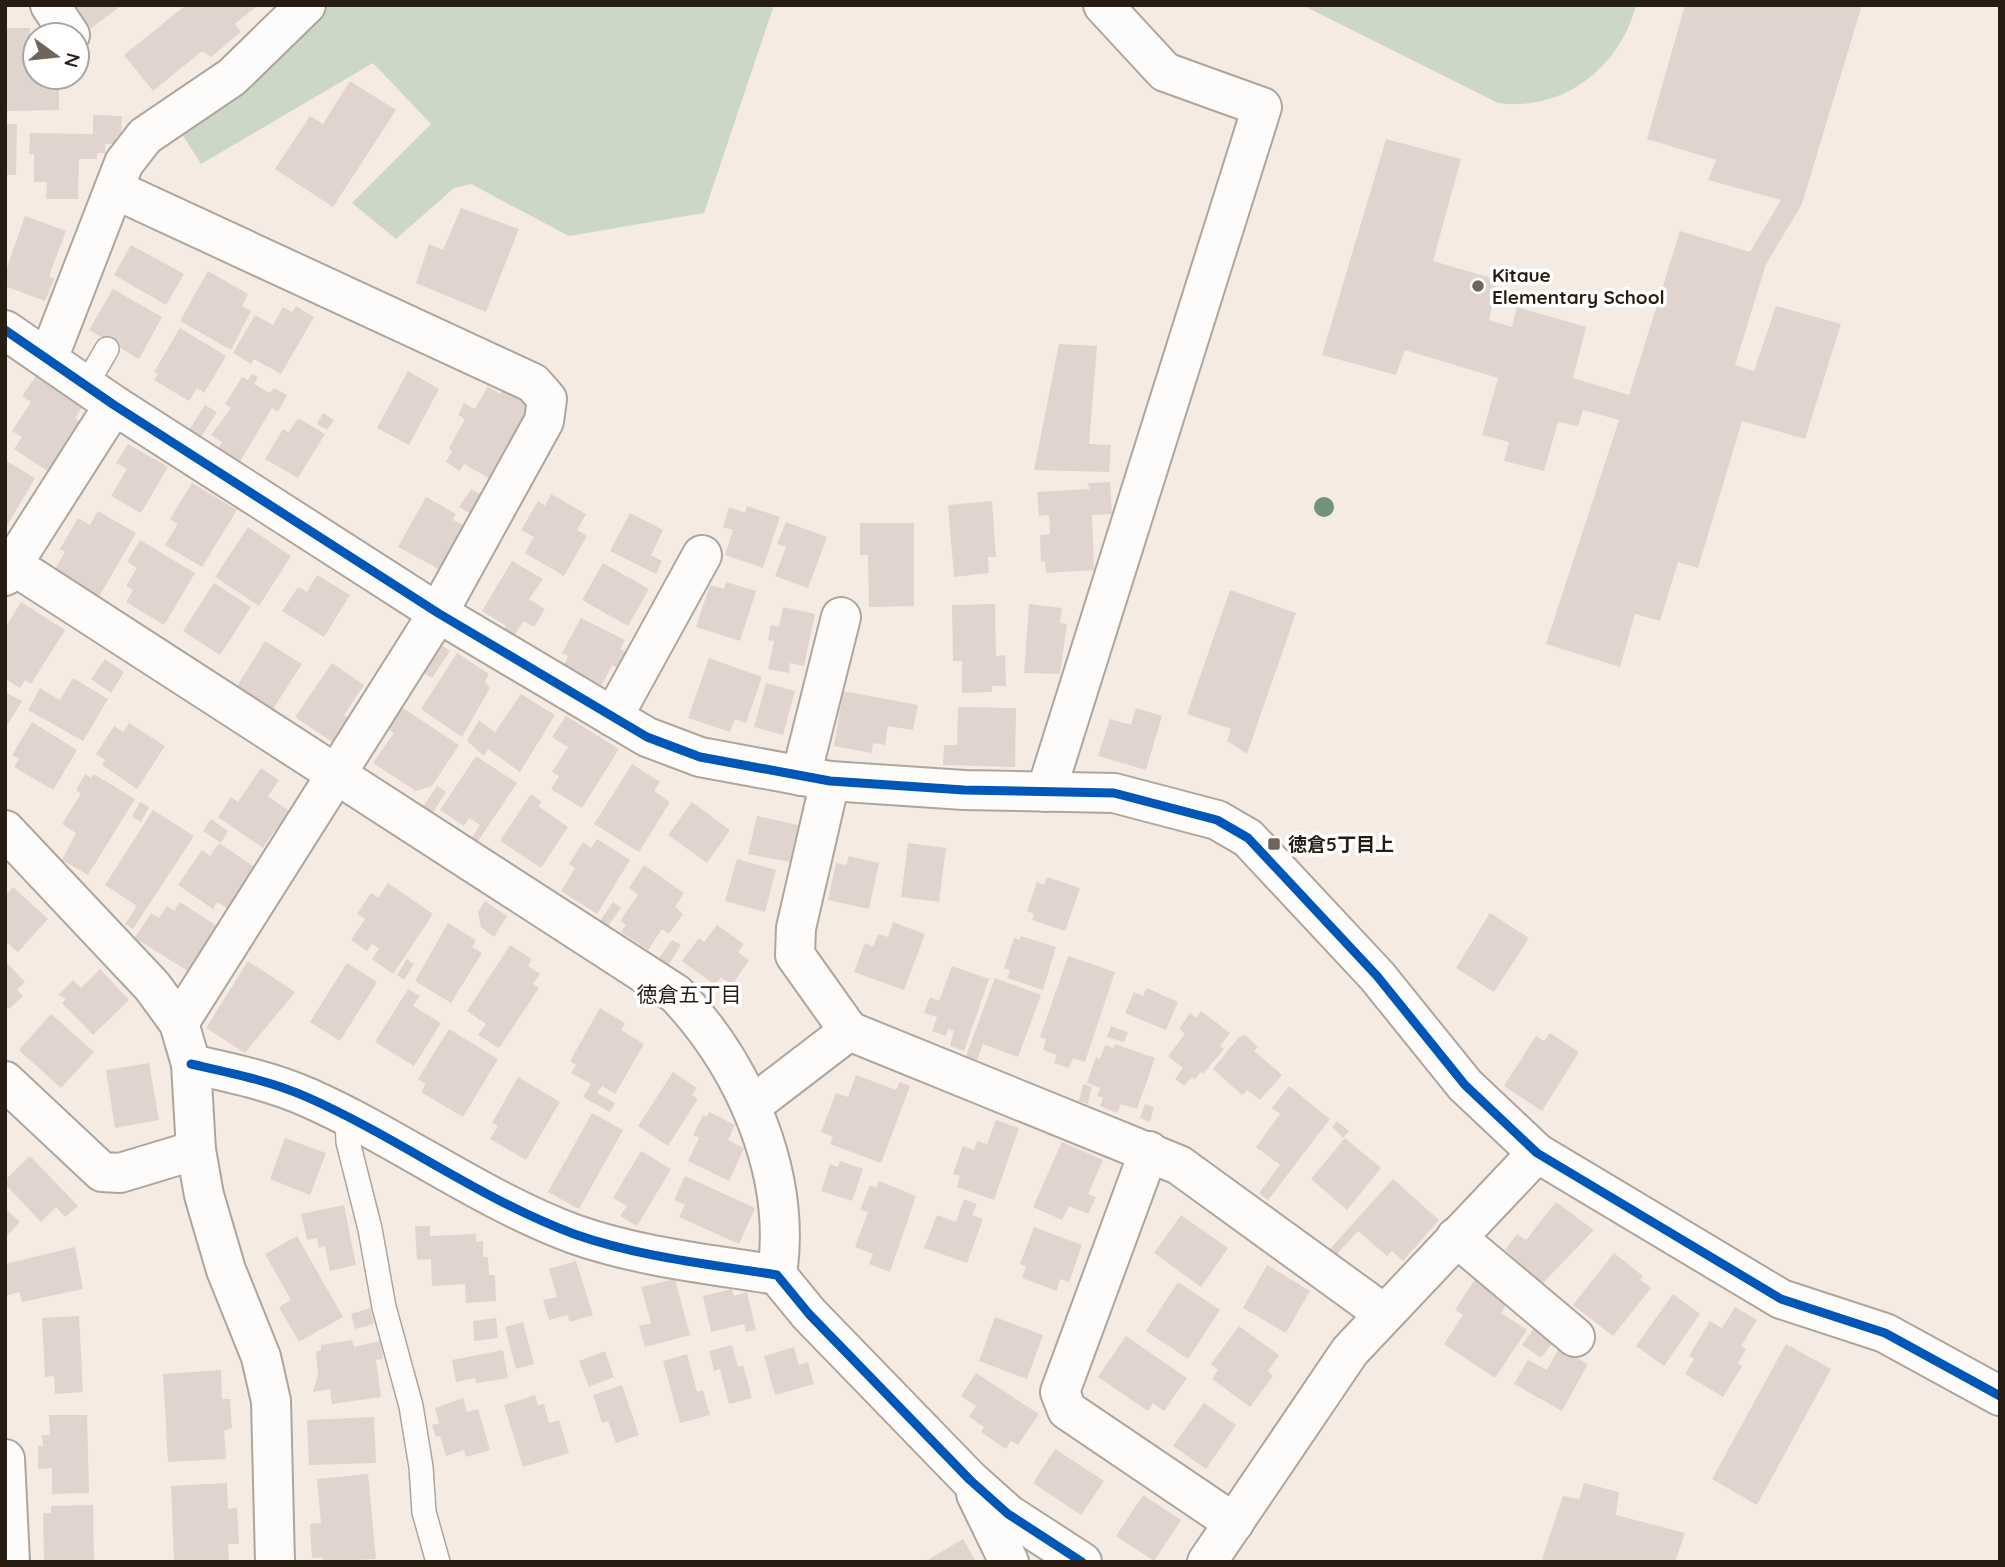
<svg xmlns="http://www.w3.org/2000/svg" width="2005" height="1567" font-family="Quicksand,'Noto Sans JP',sans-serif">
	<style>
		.green { fill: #ccd7c7 }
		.building { fill: #e1d4ce }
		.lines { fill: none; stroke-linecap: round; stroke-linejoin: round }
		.service-casing { stroke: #aea59d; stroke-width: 26 }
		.minor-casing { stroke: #aea59d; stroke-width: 42 }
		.service { stroke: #fefcfb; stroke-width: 23 }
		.minor { stroke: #fefcfb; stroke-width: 38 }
		.cycleway-casing { stroke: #fff; stroke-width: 13 }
		.cycleway { stroke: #0057b8; stroke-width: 9 }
		.tree { fill: #71937a }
		.poi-dot { fill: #70655c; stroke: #fff; stroke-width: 2.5 }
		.labels { text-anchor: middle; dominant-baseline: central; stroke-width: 7; stroke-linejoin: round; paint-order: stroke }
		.poi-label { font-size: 19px; font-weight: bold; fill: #281d13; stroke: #fff; text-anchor: start }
		.neighbourhood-label { font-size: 21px; fill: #281d13; stroke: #fff }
	</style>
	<rect width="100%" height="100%" fill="#f6ebe3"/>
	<g class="green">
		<path d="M324,5H774L704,213L569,236L471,184L454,188L396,239L352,203L431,124L373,63L201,164L172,118Z"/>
		<path d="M1302,5H1636C1620,68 1562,112 1498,103Z"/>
	</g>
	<g class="building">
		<path d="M75,5H122L91,28Z"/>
		<path d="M186,5H258L235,24L241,32L211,57L202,51L153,91L124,55Z"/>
		<path d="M1685,5H1862L1802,204L1766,264L1735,365L1754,371L1776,306L1841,324L1805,439L1742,421L1698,568L1678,562L1660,621L1635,614L1620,667L1546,644L1619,420L1583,410L1578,426L1558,422L1544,471L1504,461L1509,442L1482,435L1498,378L1405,350L1396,375L1322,355L1386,139L1461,159L1433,261L1498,280L1489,320L1512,327L1517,307L1586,327L1573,378L1629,395L1680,231L1750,252L1781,200L1708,180L1716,160L1647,139Z"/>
		<path d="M5,28H30V51H35V77H59V110L5,111Z"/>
		<path d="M350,81L396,110L333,207L275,169L310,116L323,124Z"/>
		<path d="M93,115L122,116L121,136H116L115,144H105V153H97V159H79L78,199H46L47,182H34V154H29L30,133L93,134Z"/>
		<path d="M5,124H17L16,175H5Z"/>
		<path d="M461,208L519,229L486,312L416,283L429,244L443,250Z"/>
		<path d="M25,216L66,231L49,276L54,279L45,301L5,286V273Z"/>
		<path d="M131,245L184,274L166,305L114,275Z"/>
		<path d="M208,271L248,294L242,306L251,311L231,350L180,321Z"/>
		<path d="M113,289L162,317L139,359L89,330Z"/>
		<path d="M296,306L314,317L281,374L254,359L251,364L233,353L255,315L273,325L283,307L292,312Z"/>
		<path d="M180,328L226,356L204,393L197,388L189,401L154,380L158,374L154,372Z"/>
		<path d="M1059,344L1097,346L1089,444L1111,445L1109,472L1034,470Z"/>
		<path d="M408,371L439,389L409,445L377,428Z"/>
		<path d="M252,374L258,377L254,384L270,393L274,388L287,395L278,412L272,408L238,465L216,452L222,442L211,435L231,408L225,404L242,377L248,380Z"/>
		<path d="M36,376L82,407L75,418L81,423L49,472L14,449L22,437L12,431L31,402L22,396Z"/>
		<path d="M507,383L538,401L492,480L464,464L460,471L446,462L452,451L449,448L465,419L458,415L464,403L475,409L488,386L500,394Z"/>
		<path d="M205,405L217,412L199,440L187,433Z"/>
		<path d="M323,413L334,420L327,430L317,424Z"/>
		<path d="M298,418L325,434L298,478L265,459L283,429L289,432Z"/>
		<path d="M128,444L168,467L141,513L111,496L127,469L116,463Z"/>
		<path d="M5,460L35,478L5,529Z"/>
		<path d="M1110,482L1112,514L1092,515L1094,570L1046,573L1045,561L1041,562L1040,535L1050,534L1049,515L1039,516L1037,492L1090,489L1087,483Z"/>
		<path d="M192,483L237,510L202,567L165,545L178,524L170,519Z"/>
		<path d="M471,489L485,497L474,516L459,507Z"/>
		<path d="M551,494L586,514L577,530L587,536L564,576L525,553L534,537L521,530L538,501L545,506Z"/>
		<path d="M426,497L456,514L453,520L468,527L444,572L398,547Z"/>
		<path d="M992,501L996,557H988L989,573L954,577L948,505Z"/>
		<path d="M747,506L780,517L763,568L725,555L733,530L723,527L729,507L745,513Z"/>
		<path d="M98,511L136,533L97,600L52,574L65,552L60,549L78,518L90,525Z"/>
		<path d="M630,513L663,530L651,555L662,561L656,574L610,551Z"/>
		<path d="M786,522L827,537L808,588L775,576L786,547L777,544Z"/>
		<path d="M860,523H914V606L869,607L868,555H860Z"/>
		<path d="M248,527L291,556L259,606L215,577Z"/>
		<path d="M140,540L195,573L164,625L126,602L133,590L126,586L137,568L127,562Z"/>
		<path d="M512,561L543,579L529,599L545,609L534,627L524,621L513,637L503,631L506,626L482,611Z"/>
		<path d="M603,563L649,589L628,626L582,600Z"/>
		<path d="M317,575L350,595L324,637L282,611L298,587L307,592Z"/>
		<path d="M726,582L756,591L740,641L696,627L710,585L724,589Z"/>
		<path d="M214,583L251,607L220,655L183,631Z"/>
		<path d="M1230,590L1296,613L1247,754L1227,741L1231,729L1187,714Z"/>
		<path d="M21,602L65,630L31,684L25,680L20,688L5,679V628Z"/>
		<path d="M995,604L996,656L1005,655L1006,686H992V692L962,693V661H953L952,605Z"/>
		<path d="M1029,604L1062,608L1060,623L1067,624L1060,674L1024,673Z"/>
		<path d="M783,607L815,614L804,666L790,663L789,673L768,669L774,641L768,640L771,625L779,627Z"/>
		<path d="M581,618L625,640L620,649L630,654L622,670L612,665L602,685L564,665L568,656L562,653Z"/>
		<path d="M265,641L302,664L273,709L237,686Z"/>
		<path d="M440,644L450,651L432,678L422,672Z"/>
		<path d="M457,653L489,674L485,682L490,688L462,737L421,709Z"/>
		<path d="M709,658L762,677L746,723L735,719L730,732L688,718Z"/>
		<path d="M105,659L124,672L111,693L91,679Z"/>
		<path d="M332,663L364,685L344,715L348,718L332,742L295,717Z"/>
		<path d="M73,678L108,699L83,741L28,710L40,688L60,700Z"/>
		<path d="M766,683L795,691L783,735L754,727Z"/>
		<path d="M843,691L918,705L913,730L888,726L885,745L873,743L872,753L834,746Z"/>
		<path d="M5,692L22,701L5,729Z"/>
		<path d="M521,694L555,715L520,772L488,749L484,756L467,741L479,720L495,732Z"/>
		<path d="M400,706L459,745L432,786L416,791L373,763L394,733L386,728Z"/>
		<path d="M958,707L1016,708L1015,767L943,765L944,745H957Z"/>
		<path d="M1136,708L1162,716L1146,770L1098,756L1110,719L1131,725Z"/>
		<path d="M566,716L619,749L582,808L551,789L559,776L552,772L568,747L552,737Z"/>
		<path d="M32,722L77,750L53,790L14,767L19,759L12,755Z"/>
		<path d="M129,723L165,746L137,789L102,765L105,760L96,754L114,726L123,732Z"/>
		<path d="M476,756L517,783L474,847L468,843L480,825L469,818L464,826L440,810Z"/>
		<path d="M632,764L660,782L654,791L670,802L639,852L594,824Z"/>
		<path d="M261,768L279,780L268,796L292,813L278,834L274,831L263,848L218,817L231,797L238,802Z"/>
		<path d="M85,774L91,778L94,774L135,799L88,875L62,860L76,833L62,824L81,794L76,790Z"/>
		<path d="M437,786L446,792L430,817L420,811Z"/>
		<path d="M531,794L542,802L538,806L568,827L541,868L500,841Z"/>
		<path d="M140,802L149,807L141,822L132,817Z"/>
		<path d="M692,802L730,830L707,863L668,835Z"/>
		<path d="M153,810L194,836L133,929L125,924L137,906L105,885Z"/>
		<path d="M757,816L798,825L790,862L748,854Z"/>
		<path d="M211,819L228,831L221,843L203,831Z"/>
		<path d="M597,839L630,860L597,914L561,891L575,868L569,864L583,842L591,848Z"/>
		<path d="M219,843L256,868L228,909L217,902L213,909L178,885L202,850L210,856Z"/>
		<path d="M908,843L946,848L939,902L901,897Z"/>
		<path d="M849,856L879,863L869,909L828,900L836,863L846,865Z"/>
		<path d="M737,859L776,870L765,912L725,901Z"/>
		<path d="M644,865L684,893L675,907L683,914L669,934L662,929L648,950L621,932L626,925L620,921L638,895L629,888Z"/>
		<path d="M1047,877L1080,888L1065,931L1032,920L1034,914L1027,911L1037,882L1044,885Z"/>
		<path d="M388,883L433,914L393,974L372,959L379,949L372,944L367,951L351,940L365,919L357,914L371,893L378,898Z"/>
		<path d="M13,887L48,919L18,952L5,941V895Z"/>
		<path d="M485,901L507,916L494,937L481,927L478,912Z"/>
		<path d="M180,902L217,926L189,972L135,938L151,913L159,918L167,906L174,911Z"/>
		<path d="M613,902L621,908L605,930L598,924Z"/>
		<path d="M1490,913L1529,938L1494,992L1456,968Z"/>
		<path d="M893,922L925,934L904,990L854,972L865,943L873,947L878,934L888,937Z"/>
		<path d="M448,923L476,940L472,947L482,953L451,1003L415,981Z"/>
		<path d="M717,925L744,944L738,952L749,960L732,985L721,977L715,985L682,961L699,938L704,942Z"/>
		<path d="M1021,936L1056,947L1043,990L1007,978L1010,970L1004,968L1014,938L1020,940Z"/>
		<path d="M672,940L681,945L666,969L656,962Z"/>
		<path d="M510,945L532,959L528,966L540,974L533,984L539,988L499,1048L478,1035L486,1024L467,1011Z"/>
		<path d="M1068,956L1115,972L1085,1062L1073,1058L1069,1068L1054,1063L1057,1055L1043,1050L1046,1039L1040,1037Z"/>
		<path d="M407,959L414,964L404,980L397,975Z"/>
		<path d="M5,961L25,982L17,990L23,996L9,1009L5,1005Z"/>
		<path d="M248,961L295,992L245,1053L206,1028Z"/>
		<path d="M347,963L377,982L340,1041L310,1022Z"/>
		<path d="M952,966L989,979L964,1051L950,1046L954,1031L948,1029L946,1036L932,1031L937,1017L924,1013L930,997L939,1001Z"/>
		<path d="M100,969L129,1000L93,1035L62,1003L66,999L58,995L73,980L81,988Z"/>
		<path d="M995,978L1041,995L1018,1057L983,1044L977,1060L966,1056Z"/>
		<path d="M1147,988L1178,1002L1166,1030L1125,1013L1134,992L1143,996Z"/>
		<path d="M408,989L420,996L413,1006L441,1023L414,1066L375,1042Z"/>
		<path d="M600,1008L625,1023L621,1030L644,1044L615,1094L602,1086L597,1093L615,1103L610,1112L583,1097L591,1084L571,1073L576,1065L570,1061Z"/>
		<path d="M1201,1011L1230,1033L1220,1046L1224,1049L1203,1074L1201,1072L1194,1080L1192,1077L1184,1086L1175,1079L1183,1068L1168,1056L1185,1034L1179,1029L1190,1013L1196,1018Z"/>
		<path d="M51,1014L94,1052L61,1088L19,1050Z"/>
		<path d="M1111,1026L1128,1032L1124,1042L1107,1037Z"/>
		<path d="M449,1029L498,1059L463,1117L421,1092L426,1084L418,1079Z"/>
		<path d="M1550,1033L1579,1052L1542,1111L1504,1086L1536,1036L1544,1041Z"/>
		<path d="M1245,1035L1258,1047L1254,1051L1282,1075L1260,1100L1247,1090L1242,1095L1213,1069L1239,1037Z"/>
		<path d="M1115,1044L1155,1058L1137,1109L1121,1104L1117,1113L1100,1106L1103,1098L1097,1096L1100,1088L1087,1083L1096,1057L1100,1059L1105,1045L1114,1048Z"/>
		<path d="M149,1063L159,1120L115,1128L106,1070Z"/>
		<path d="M673,1072L697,1088L692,1095L698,1099L668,1146L638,1126Z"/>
		<path d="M856,1075L896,1090L900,1082L910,1086L881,1163L830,1144L833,1137L821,1132L836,1093L848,1097Z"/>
		<path d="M518,1077L560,1102L526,1160L490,1139L498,1126L492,1123Z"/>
		<path d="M1083,1084L1092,1087L1088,1104L1079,1101Z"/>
		<path d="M1289,1086L1330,1119L1268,1200L1259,1193L1280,1165L1256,1147L1280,1114L1272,1108Z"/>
		<path d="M1145,1104L1154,1107L1150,1122L1140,1118Z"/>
		<path d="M709,1112L735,1125L728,1140L744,1148L729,1181L688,1161L699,1138L693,1135L703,1115L707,1117Z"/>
		<path d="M592,1113L623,1130L579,1209L548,1192Z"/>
		<path d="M996,1120L1019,1128L994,1200L957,1187L960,1176L953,1174L963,1146L974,1150L977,1141L987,1144Z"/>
		<path d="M1337,1121L1349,1131L1343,1138L1332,1127Z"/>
		<path d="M285,1138L326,1153L310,1195L270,1179Z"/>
		<path d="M1345,1138L1381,1168L1347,1210L1311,1179Z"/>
		<path d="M1062,1142L1103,1160L1088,1194L1096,1197L1088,1214L1069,1206L1062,1220L1033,1207Z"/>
		<path d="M641,1151L671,1169L637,1226L620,1216L627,1206L613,1198Z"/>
		<path d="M30,1156L78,1206L65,1217L56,1207L41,1222L5,1184V1180Z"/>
		<path d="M840,1161L863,1169L852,1201L821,1191L830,1164L838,1167Z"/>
		<path d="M685,1176L755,1208L739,1244L679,1217L685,1205L674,1200Z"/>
		<path d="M1393,1179L1439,1220L1403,1261L1392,1251L1387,1256L1358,1231L1336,1255L1330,1249Z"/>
		<path d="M879,1181L916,1196L890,1272L869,1264L873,1254L855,1247L868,1212L860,1210L870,1185L876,1188Z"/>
		<path d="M964,1199L977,1204L972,1215L983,1219L967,1263L924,1248L937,1215L956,1222Z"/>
		<path d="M1556,1202L1594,1230L1542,1284L1505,1250L1517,1234L1526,1240Z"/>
		<path d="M344,1205L356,1265L330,1271L325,1246L319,1248L317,1238L307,1240L301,1214Z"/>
		<path d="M5,1208L20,1222L5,1238Z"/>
		<path d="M1181,1215L1228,1248L1201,1287L1154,1253Z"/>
		<path d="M415,1226H430V1236L476,1234V1242L483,1241V1257H488L489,1275H495L496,1301L466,1303L465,1284L432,1286L431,1259L417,1260Z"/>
		<path d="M1034,1227L1082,1245L1069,1282L1060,1279L1057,1291L1022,1278L1026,1267L1020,1264Z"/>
		<path d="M297,1236L343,1317L299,1342L279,1307L291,1300L265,1254Z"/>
		<path d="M75,1247L83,1289L22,1302L19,1292L5,1296V1264Z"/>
		<path d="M1614,1253L1643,1276L1640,1280L1651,1288L1613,1336L1573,1305Z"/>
		<path d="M576,1261L593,1315L570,1322L567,1315L549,1320L543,1300L557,1297L549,1269Z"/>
		<path d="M1267,1265L1310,1291L1286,1333L1243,1308Z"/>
		<path d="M1476,1278L1509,1300L1501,1313L1527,1330L1495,1378L1444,1344L1463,1315L1455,1310Z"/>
		<path d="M675,1279L690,1335L645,1347L639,1326L651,1323L641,1287Z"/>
		<path d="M1178,1282L1220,1310L1188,1359L1146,1331Z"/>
		<path d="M732,1289L734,1296L747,1292L756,1330L746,1332L744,1324L711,1332L703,1296Z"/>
		<path d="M1673,1294L1700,1314L1664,1366L1636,1346Z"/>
		<path d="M1735,1307L1757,1320L1741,1346L1746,1349L1738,1363L1742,1366L1723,1397L1685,1374L1694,1359L1689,1356L1710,1321L1722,1328Z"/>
		<path d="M370,1308L374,1324L355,1329L351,1314Z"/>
		<path d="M79,1316L83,1392L55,1394L54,1376L45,1377L42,1318Z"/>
		<path d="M995,1317L1043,1335L1027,1379L979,1361Z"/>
		<path d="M496,1318L498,1338L474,1341L473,1321Z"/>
		<path d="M523,1322L534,1364L516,1369L505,1327Z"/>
		<path d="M1239,1326L1279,1355L1268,1371L1273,1376L1250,1407L1212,1379L1218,1370L1211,1364Z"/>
		<path d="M1535,1327L1554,1341L1541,1358L1522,1345Z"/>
		<path d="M1126,1336L1187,1378L1164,1411L1153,1403L1148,1411L1098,1377Z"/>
		<path d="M352,1340L354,1347L380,1341L383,1359L376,1360L381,1397L332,1404L330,1389L313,1392L318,1375L316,1352L321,1350V1345Z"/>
		<path d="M1786,1344L1831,1369L1757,1505L1712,1479Z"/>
		<path d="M732,1345L738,1367L743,1365L752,1398L729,1404L720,1369L714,1371L709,1351Z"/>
		<path d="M794,1347L799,1365L808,1362L814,1384L775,1395L764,1356Z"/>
		<path d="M1559,1348L1588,1364L1562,1411L1514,1384L1528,1360L1547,1370Z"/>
		<path d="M503,1350L508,1378L476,1383L475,1378L456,1382L452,1360Z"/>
		<path d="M605,1351L614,1377L589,1387L579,1361Z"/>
		<path d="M687,1354L697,1392L703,1390L710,1415L680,1423L663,1361Z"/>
		<path d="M221,1370L222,1399H230L232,1428L224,1431L226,1459L168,1462L163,1374Z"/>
		<path d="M976,1373L1039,1414L1018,1445L1011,1441L1006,1449L981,1432L984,1427L969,1417L976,1406L961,1396Z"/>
		<path d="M622,1385L639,1435L616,1443L608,1421L602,1423L593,1395Z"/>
		<path d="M535,1395L538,1405L544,1404L549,1423L559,1420L569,1453L523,1467L504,1405Z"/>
		<path d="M463,1398L467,1412L478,1409L490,1450L466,1457L464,1450L446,1456L440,1436L436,1437L432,1425L439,1423L435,1408Z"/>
		<path d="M1204,1403L1236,1425L1206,1469L1173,1446Z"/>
		<path d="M49,1415H87L89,1493L52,1494V1468L38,1469V1446H43L42,1435H50Z"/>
		<path d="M374,1417L376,1463L309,1465L307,1420Z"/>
		<path d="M1055,1449L1104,1481L1081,1515L1033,1483Z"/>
		<path d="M368,1474L376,1559L323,1562V1557L312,1558L310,1524L321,1523L317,1479Z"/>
		<path d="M227,1483L228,1509L237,1508L239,1544H228L229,1562H174L171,1486Z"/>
		<path d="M1584,1483L1619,1492L1616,1515L1685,1533L1675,1562H1550L1542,1559L1563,1496L1579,1499Z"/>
		<path d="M1143,1495L1181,1520L1154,1561L1116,1536Z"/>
		<path d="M93,1505L94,1562H44L43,1513H51V1506Z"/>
		<path d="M963,1539L976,1562H924Z"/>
	</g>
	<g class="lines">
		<defs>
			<g id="service">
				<path d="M86,385L107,349"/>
				<path d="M347,1117L348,1142L370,1229L384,1307L411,1406L421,1467L424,1512L438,1562"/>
			</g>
			<g id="minor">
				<path d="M50,5L70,35"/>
				<path d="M114,189L533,383L547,399L544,421L438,613L179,1023"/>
				<path d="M5,330L114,405L438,613L647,737L700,757L830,781L964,790L1114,793L1217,820L1248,838L1377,976L1465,1085L1537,1153L1781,1299L1885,1333L2000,1396"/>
				<path d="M48,359L124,163L145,136L232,77L306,5"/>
				<path d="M5,560L676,994C745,1067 792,1174 777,1275"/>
				<path d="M5,576L114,405"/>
				<path d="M613,717L702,555"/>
				<path d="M801,776L841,617"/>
				<path d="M830,781L796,928L795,955L849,1031"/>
				<path d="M1046,792L1262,107L1165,72L1103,5"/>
				<path d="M5,830L152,986L179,1023L191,1064L196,1150L204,1195L226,1270L261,1357L271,1401L275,1562"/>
				<path d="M191,1064C231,1073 271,1081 309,1098C399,1138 480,1199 574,1234C639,1257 709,1264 777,1275L809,1314L970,1480L1008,1514L1082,1562"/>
				<path d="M5,1081L102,1172L120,1173L196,1150"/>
				<path d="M751,1106L849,1031L1179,1165L1383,1313"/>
				<path d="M1149,1151L1060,1392L1067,1410L1234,1523"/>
				<path d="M1456,1237L1575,1337"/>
				<path d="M5,1459L10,1562"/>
				<path d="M976,1494L1009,1562"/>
				<path d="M1207,1562L1350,1351L1537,1153"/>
			</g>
		</defs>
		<use href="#service" class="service-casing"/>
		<use href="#minor" class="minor-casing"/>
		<use href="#service" class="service"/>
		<use href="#minor" class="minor"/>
		<defs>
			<g id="cycleway">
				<path d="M5,330L114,405L438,613L647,737L700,757L830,781L964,790L1114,793L1217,820L1248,838L1377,976L1465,1085L1537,1153L1781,1299L1885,1333L2000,1396"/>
				<path d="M191,1064C231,1073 271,1081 309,1098C399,1138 480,1199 574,1234C639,1257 709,1264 777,1275L809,1314L970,1480L1008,1514L1082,1562"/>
			</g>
		</defs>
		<use href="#cycleway" class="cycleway-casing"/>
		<use href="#cycleway" class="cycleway"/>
	</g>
	<circle class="tree" cx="1324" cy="507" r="10"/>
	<g class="poi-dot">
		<circle cx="1478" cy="286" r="7"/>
		<rect x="1267" y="837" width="14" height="14" rx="3.5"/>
	</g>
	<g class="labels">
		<g class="poi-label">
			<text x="1492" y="275">Kitaue<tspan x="1492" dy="22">Elementary School</tspan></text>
			<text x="1288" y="844">徳倉5丁目上</text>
		</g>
		<g class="neighbourhood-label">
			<text x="689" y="994">徳倉五丁目</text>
		</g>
	</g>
	<rect width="2005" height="1567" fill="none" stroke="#281d13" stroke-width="14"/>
	<g transform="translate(56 56) rotate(105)"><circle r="33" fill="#ffffff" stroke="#a9a5a1" stroke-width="2"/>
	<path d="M0-5L12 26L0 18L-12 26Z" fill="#70655c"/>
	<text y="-10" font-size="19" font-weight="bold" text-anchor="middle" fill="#281d13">N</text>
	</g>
</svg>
